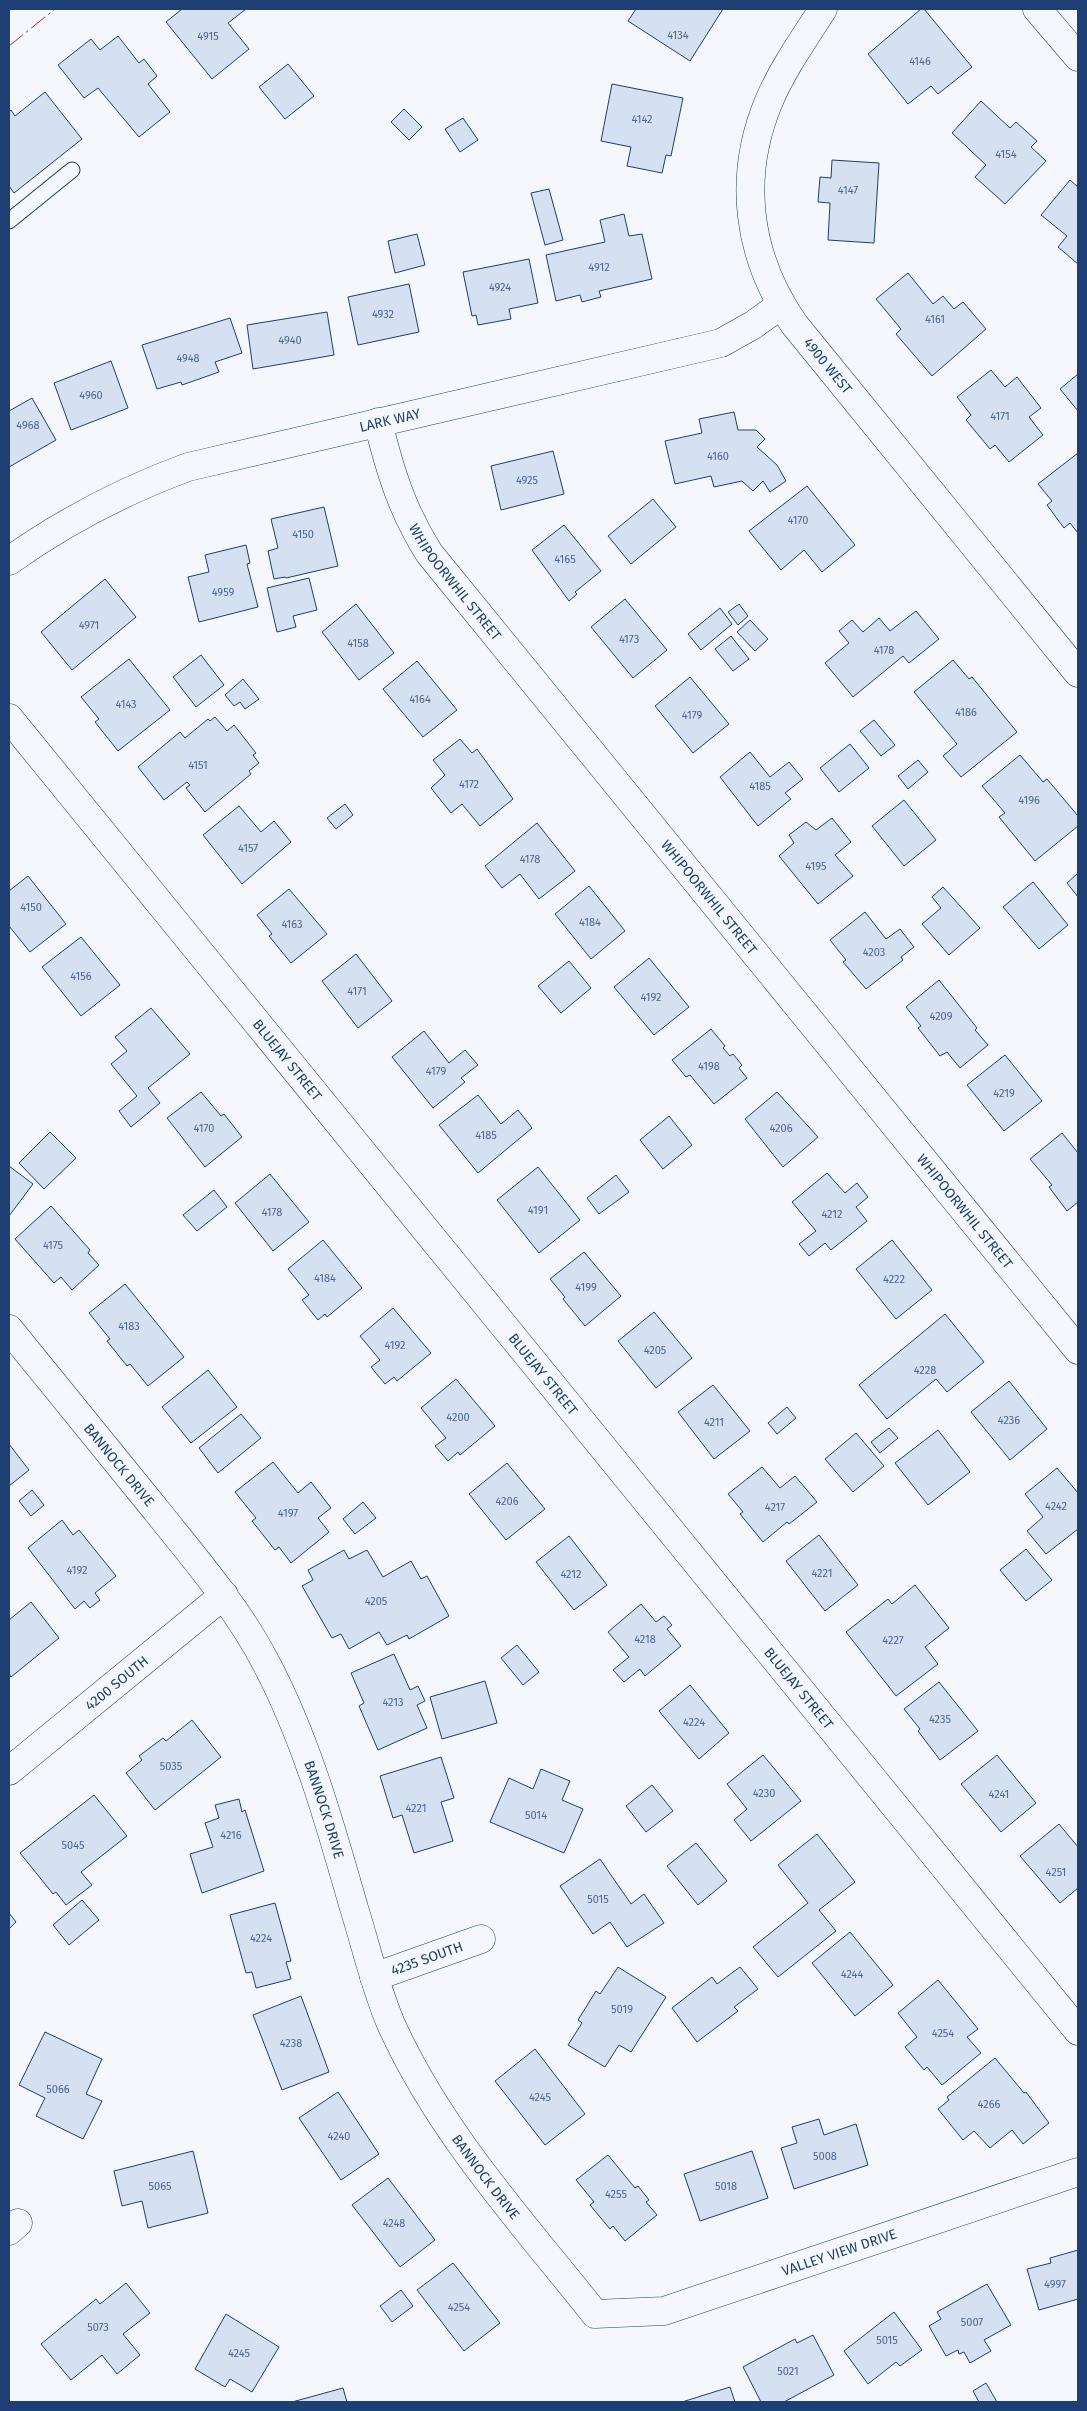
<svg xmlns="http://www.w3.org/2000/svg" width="1087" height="2411" font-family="'Fira Sans',sans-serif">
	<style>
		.building { fill: #d5e0f0; stroke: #1d3f73 }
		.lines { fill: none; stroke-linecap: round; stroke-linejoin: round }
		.lane-casing { stroke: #1d3f73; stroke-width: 17 }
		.street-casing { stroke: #1d3f73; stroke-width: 29 }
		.lane { stroke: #f4f7fb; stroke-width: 15 }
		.street { stroke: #f4f7fb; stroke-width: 28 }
		.power { stroke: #c62828; stroke-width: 1; stroke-dasharray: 18 4 2.5 4; stroke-linecap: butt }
		.labels { text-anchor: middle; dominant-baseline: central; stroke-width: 4; stroke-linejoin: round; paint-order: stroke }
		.number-label { font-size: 11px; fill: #4b6792 }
		.street-label { font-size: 14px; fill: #1d3f73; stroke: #f4f7fb }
	</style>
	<rect width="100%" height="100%" fill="#f4f7fb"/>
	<g class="building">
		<path d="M182,9H246L228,23L249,49L212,79L166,22Z"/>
		<path d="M636,9H723L690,61L628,21Z"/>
		<path d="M921,9H924L972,67L938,94L931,86L908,104L868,54Z"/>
		<path d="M118,36L139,63L144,59L157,76L148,84L170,112L139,137L98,88L84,98L58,65L91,39L100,50Z"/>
		<path d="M288,64L314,96L285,119L259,87Z"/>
		<path d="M612,84L683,98L671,156L666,155L662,173L627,166L631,147L601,141Z"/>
		<path d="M45,92L82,139L14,193L9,186V112L11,110L15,116Z"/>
		<path d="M981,101L1010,128L1016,122L1037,141L1031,147L1046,161L1005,204L975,177L986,165L952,133Z"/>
		<path d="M404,109L422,127L409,140L391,122Z"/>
		<path d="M463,118L478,140L460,152L445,129Z"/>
		<path d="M832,160L879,163L874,243L828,240L830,203L818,202L820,177L831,178Z"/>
		<path d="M1070,180L1078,187V264L1058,247L1067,236L1041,215Z"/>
		<path d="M549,189L563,240L545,245L531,193Z"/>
		<path d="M624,214L629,236L642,234L652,279L599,291L601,297L582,302L580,295L556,301L546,255L605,242L600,220Z"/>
		<path d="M417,234L425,265L395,273L388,241Z"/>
		<path d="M529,259L538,303L509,309L511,319L478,325L476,315L472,316L463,272Z"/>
		<path d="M908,273L933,304L943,296L954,309L963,302L986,329L932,376L896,334L901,329L876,299Z"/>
		<path d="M409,284L419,332L358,345L348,297Z"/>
		<path d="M327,312L334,355L253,369L247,325Z"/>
		<path d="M230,318L242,353L215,362L219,372L182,385L181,382L157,389L142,345Z"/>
		<path d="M111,361L128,408L71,430L54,383Z"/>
		<path d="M991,370L1005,387L1017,377L1041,408L1029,417L1043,435L1009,462L995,445L990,449L966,420L971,415L957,397Z"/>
		<path d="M1078,374V411L1060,389Z"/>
		<path d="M32,398L56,440L9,467V411Z"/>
		<path d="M734,412L738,430H756L765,439L757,447L777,465L786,481L770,492L763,481L753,491L742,481L714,487L711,476L675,484L665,441L702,433L699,419Z"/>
		<path d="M553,451L564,494L501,510L491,466Z"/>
		<path d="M1078,453V533L1070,523L1064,528L1047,505L1052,501L1038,484Z"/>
		<path d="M807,486L855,545L822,572L804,550L781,570L749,531Z"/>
		<path d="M653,499L676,527L631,564L608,536Z"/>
		<path d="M324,507L338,566L286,578L285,577L274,579L268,551L278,548L271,519Z"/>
		<path d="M564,525L601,571L575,592L577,594L569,601L532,550Z"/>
		<path d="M246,545L250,563L247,564L258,607L199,622L188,577L209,572L205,555Z"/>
		<path d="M309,578L317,610L293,616L296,627L277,632L267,588Z"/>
		<path d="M105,579L136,617L72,670L41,632Z"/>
		<path d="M625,599L667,650L633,678L591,627Z"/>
		<path d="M356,604L394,653L359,680L322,632Z"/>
		<path d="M739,604L748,616L738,625L728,612Z"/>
		<path d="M720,608L732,624L701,650L688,634Z"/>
		<path d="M916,611L939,639L909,663L903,656L853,697L825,663L849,643L839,631L852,620L863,632L879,618L890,631Z"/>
		<path d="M750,620L768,639L755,651L737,632Z"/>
		<path d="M731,636L749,659L733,671L715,649Z"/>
		<path d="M201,655L224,685L196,707L173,677Z"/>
		<path d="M129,659L170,710L118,751L95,722L99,719L81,697Z"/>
		<path d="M953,660L969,679L972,677L1017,732L961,777L943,756L957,744L914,692Z"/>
		<path d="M417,661L457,710L423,737L383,689Z"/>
		<path d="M690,677L729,724L693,753L655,706Z"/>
		<path d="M243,679L259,699L245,709L240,702L234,706L225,695Z"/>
		<path d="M215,717L227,731L234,725L256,753L253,755L259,763L249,771L251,774L205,812L186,788L190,785L187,782L164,800L138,767L180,732L185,738L208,719L210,721Z"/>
		<path d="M874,720L895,745L881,756L860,731Z"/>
		<path d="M460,739L472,753L477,749L513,799L480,826L462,804L451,813L431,788L445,775L433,760Z"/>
		<path d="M850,744L869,768L839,792L820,768Z"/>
		<path d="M750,752L770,777L789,762L803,779L785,793L791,799L758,826L720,777Z"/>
		<path d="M1020,755L1043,782L1047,779L1078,816V826L1035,861L999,817L1005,813L982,786Z"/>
		<path d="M918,760L928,772L908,789L898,776Z"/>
		<path d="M904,800L936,840L904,866L872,826Z"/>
		<path d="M345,804L353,815L336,829L327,818Z"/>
		<path d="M239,806L261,832L274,821L291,842L242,884L203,835Z"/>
		<path d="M832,818L851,842L835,855L853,876L818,904L779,856L794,843L789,835L806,822L816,830Z"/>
		<path d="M537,823L575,871L539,899L520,874L502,888L485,866Z"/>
		<path d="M1078,873V897L1067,883Z"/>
		<path d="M28,876L66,924L30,952L9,926V891Z"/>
		<path d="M1033,882L1068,925L1039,949L1003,907Z"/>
		<path d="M589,886L625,931L591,959L555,914Z"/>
		<path d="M943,887L980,928L949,955L922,924L941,908L932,897Z"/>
		<path d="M289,889L327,934L291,963L269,936L272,934L257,915Z"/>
		<path d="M865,912L886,939L900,929L914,947L901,957L903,960L866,989L843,962L846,960L830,940Z"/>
		<path d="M81,937L120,985L81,1016L42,967Z"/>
		<path d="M356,954L392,1001L358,1028L322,981Z"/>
		<path d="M649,958L689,1007L654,1035L614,987Z"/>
		<path d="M569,961L591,988L561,1013L538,986Z"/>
		<path d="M939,980L977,1028L975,1030L988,1045L960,1068L947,1052L940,1056L918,1028L921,1026L906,1007Z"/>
		<path d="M151,1008L190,1054L148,1088L160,1103L131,1127L119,1111L137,1096L111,1064L127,1051L115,1037Z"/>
		<path d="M711,1029L725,1046L723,1048L730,1056L733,1054L742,1065L739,1068L747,1078L714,1104L690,1075L686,1077L672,1060Z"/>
		<path d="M424,1031L449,1063L465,1050L478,1065L461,1078L465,1082L433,1108L392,1057Z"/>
		<path d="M1005,1055L1042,1101L1004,1131L967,1085Z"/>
		<path d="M201,1092L221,1116L224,1114L242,1137L205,1167L167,1118Z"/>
		<path d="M777,1092L818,1137L783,1167L745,1119Z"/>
		<path d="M478,1095L501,1124L518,1110L532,1128L478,1173L439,1125Z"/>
		<path d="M669,1116L692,1145L663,1169L640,1140Z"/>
		<path d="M50,1132L76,1158L44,1189L19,1163Z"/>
		<path d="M1062,1133L1078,1153V1202L1067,1211L1049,1187L1052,1185L1030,1159Z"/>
		<path d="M9,1166L33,1184L9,1216Z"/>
		<path d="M538,1167L580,1220L539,1253L497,1200Z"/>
		<path d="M827,1173L845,1193L857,1183L868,1197L856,1207L867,1221L831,1250L825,1243L809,1256L799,1244L816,1231L792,1202Z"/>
		<path d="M270,1174L309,1222L273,1251L235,1203Z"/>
		<path d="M616,1175L629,1192L599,1214L587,1198Z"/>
		<path d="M214,1190L227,1207L197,1231L183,1215Z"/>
		<path d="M51,1206L90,1250L88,1253L99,1265L72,1290L61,1277L54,1283L15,1239Z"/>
		<path d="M323,1240L362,1288L327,1317L325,1314L318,1320L302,1300L309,1295L288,1269Z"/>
		<path d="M892,1240L932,1290L896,1319L856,1269Z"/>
		<path d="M584,1252L621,1296L585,1326L563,1299L565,1297L550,1279Z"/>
		<path d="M125,1284L184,1357L148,1386L130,1364L127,1366L107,1341L110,1339L89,1313Z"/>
		<path d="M393,1308L431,1353L397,1381L394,1377L385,1384L371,1367L380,1360L360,1336Z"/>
		<path d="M654,1312L692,1358L656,1388L618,1341Z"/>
		<path d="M945,1314L984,1362L947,1392L936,1379L887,1419L859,1385Z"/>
		<path d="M208,1370L237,1407L191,1443L162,1407Z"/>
		<path d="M456,1379L495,1426L460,1455L458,1452L448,1461L435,1446L446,1438L421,1408Z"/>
		<path d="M1009,1381L1047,1429L1010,1460L971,1412Z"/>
		<path d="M713,1385L750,1431L714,1459L678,1412Z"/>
		<path d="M787,1407L796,1418L777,1434L768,1423Z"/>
		<path d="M241,1414L261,1438L218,1473L199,1448Z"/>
		<path d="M889,1428L898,1438L880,1453L871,1442Z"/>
		<path d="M938,1430L970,1472L928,1505L895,1463Z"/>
		<path d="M856,1433L884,1466L853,1492L825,1459Z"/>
		<path d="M9,1444L29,1470L9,1486Z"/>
		<path d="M273,1462L298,1493L311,1482L331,1508L318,1518L329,1532L291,1563L279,1547L275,1550L252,1521L256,1518L235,1492Z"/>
		<path d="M507,1463L545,1509L506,1540L469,1494Z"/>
		<path d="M762,1467L780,1488L795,1476L817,1502L789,1524L787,1522L763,1542L740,1514L743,1512L728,1494Z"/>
		<path d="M1057,1468L1078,1493V1529L1046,1554L1027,1531L1043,1517L1025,1494Z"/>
		<path d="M32,1490L44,1505L31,1516L19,1501Z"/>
		<path d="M363,1502L376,1518L355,1534L343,1519Z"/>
		<path d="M62,1520L73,1535L79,1530L116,1576L95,1593L100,1600L90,1608L84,1601L75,1609L28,1548Z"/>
		<path d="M819,1535L858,1585L825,1611L786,1561Z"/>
		<path d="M569,1536L607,1585L574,1610L536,1562Z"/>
		<path d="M1026,1549L1052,1580L1026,1601L1000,1570Z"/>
		<path d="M344,1550L349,1559L367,1550L383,1577L411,1561L421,1579L427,1576L449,1616L409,1639L407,1635L387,1645L379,1632L349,1649L341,1634L332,1638L302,1586L313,1580L308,1570Z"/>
		<path d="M915,1585L949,1628L925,1647L938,1664L896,1696L846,1632L888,1599L892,1604Z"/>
		<path d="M31,1602L59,1638L11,1677L9,1674V1620Z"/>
		<path d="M641,1604L656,1622L664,1616L672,1625L667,1629L681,1646L645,1676L640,1669L624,1682L613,1670L629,1657L608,1632Z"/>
		<path d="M517,1645L539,1672L523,1685L501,1658Z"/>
		<path d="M394,1654L410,1690L418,1686L425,1701L417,1705L427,1728L378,1750L359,1706L364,1703L351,1673Z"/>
		<path d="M485,1681L497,1723L442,1739L430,1697Z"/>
		<path d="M939,1682L978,1731L940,1760L918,1731L920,1729L904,1709Z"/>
		<path d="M690,1685L729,1733L699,1759L659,1711Z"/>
		<path d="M192,1720L221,1757L155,1810L126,1773L142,1760L139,1756L163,1738L166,1741Z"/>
		<path d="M763,1755L801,1801L751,1841L734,1820L747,1809L727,1784Z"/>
		<path d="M997,1755L1036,1803L1001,1832L961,1784Z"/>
		<path d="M441,1757L454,1798L441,1802L453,1841L414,1853L402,1815L393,1818L380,1776Z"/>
		<path d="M541,1769L570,1781L562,1800L583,1809L564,1853L490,1822L509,1778L533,1789Z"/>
		<path d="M652,1785L673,1811L646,1832L626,1806Z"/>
		<path d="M94,1795L127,1836L81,1872L92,1885L66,1905L56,1892L53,1894L20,1853Z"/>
		<path d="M239,1799L242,1812L245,1810L264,1871L202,1893L190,1854L213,1847L205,1823L219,1818L215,1805Z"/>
		<path d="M1059,1824L1078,1847V1888L1060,1903L1020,1856Z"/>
		<path d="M817,1834L855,1882L819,1910L836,1931L778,1977L753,1947L808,1903L778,1865Z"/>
		<path d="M696,1843L727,1881L698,1905L667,1866Z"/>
		<path d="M600,1859L631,1904L644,1894L664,1923L627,1947L610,1922L593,1934L560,1886Z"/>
		<path d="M82,1900L99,1920L69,1945L53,1925Z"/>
		<path d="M275,1903L291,1961L286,1962L291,1979L256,1988L252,1972L246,1973L230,1915Z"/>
		<path d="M9,1913L16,1922L9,1929Z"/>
		<path d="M850,1932L893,1985L855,2016L812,1963Z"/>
		<path d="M618,1967L666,1997L631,2052L619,2045L605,2067L568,2045L582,2023L578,2020L596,1991L600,1994Z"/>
		<path d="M740,1967L758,1989L734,2007L738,2011L697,2042L672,2008L712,1977L717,1984Z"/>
		<path d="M938,1980L978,2029L967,2037L981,2053L942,2085L927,2067L924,2070L905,2047L917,2037L898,2013Z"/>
		<path d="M301,1996L329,2072L282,2090L253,2015Z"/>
		<path d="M45,2032L102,2059L86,2094L102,2101L83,2139L36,2116L45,2098L19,2085Z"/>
		<path d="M535,2049L585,2114L545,2145L495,2081Z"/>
		<path d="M995,2058L1024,2093L1026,2092L1049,2123L1023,2144L1012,2130L990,2148L974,2131L963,2140L938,2109L949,2100L947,2097Z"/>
		<path d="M338,2092L379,2154L341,2180L299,2118Z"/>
		<path d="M819,2119L824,2135L856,2124L868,2165L794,2189L781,2148L797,2143L792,2127Z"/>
		<path d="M193,2151L208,2213L148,2228L142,2201L122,2206L114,2171Z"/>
		<path d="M752,2151L768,2198L700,2221L684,2174Z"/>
		<path d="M608,2155L635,2188L638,2186L649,2200L646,2202L657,2215L625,2241L613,2226L610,2229L590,2205L594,2202L576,2180Z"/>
		<path d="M388,2178L435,2240L400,2267L352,2205Z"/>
		<path d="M1078,2250V2299L1039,2310L1027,2269L1051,2263L1050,2258Z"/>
		<path d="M453,2263L500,2323L464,2351L417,2290Z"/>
		<path d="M126,2283L150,2313L123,2334L140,2355L117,2374L102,2355L71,2380L41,2344L96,2299L100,2304Z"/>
		<path d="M987,2284L1011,2325L984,2340L991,2351L970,2363L964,2352L959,2354L958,2350L946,2356L929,2326L941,2319L937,2312Z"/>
		<path d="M401,2290L413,2306L392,2322L380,2306Z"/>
		<path d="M894,2312L922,2350L900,2366L896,2362L868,2384L844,2351Z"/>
		<path d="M226,2314L279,2347L252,2392L230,2379L225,2387L195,2369Z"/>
		<path d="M813,2335L834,2375L784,2402H761L743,2367L795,2339L797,2343Z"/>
		<path d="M986,2383L997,2402H979L973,2391Z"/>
		<path d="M730,2387L735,2402H682Z"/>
		<path d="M343,2388L347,2402H292Z"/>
	</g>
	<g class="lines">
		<defs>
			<path id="lane" d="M9,221L72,170"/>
			<g id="street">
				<path id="s1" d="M823,9C804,39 783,68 769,101C737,177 747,256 794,324L1078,673"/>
				<path d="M1037,9L1078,57"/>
				<path id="s2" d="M378,422C390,471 402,510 429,553L1078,1350"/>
				<path id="s3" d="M9,561C65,521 123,491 188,467L721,343L753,325L781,305"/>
				<path id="s4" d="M9,718L1078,2031"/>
				<path id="s5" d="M9,1329C58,1390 107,1450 156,1510C195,1559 236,1606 265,1661C306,1738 330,1824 354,1908C366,1946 375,1987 391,2024C440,2133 522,2222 595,2314L664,2311L1078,2172"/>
				<path id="s6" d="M9,1771L224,1595"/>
				<path id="s7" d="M374,1977L481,1939"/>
				<path d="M9,2231L18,2223"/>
			</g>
		</defs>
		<use href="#lane" class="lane-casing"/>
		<use href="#street" class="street-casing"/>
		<use href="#lane" class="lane"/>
		<use href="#street" class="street"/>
		<path class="power" d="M9,46L55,9"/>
	</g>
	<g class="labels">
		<g class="number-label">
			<text x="678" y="35">4134</text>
			<text x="208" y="36">4915</text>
			<text x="920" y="61">4146</text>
			<text x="642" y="119">4142</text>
			<text x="1006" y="154">4154</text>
			<text x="848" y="190">4147</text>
			<text x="599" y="267">4912</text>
			<text x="500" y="287">4924</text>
			<text x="383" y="314">4932</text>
			<text x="935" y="319">4161</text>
			<text x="290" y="340">4940</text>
			<text x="188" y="358">4948</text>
			<text x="91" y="395">4960</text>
			<text x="1000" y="416">4171</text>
			<text x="28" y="425">4968</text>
			<text x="718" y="456">4160</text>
			<text x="527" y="480">4925</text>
			<text x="798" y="520">4170</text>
			<text x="303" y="534">4150</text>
			<text x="565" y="559">4165</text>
			<text x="223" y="592">4959</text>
			<text x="89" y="625">4971</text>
			<text x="629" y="639">4173</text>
			<text x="358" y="643">4158</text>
			<text x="884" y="650">4178</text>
			<text x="420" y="699">4164</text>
			<text x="126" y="704">4143</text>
			<text x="966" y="712">4186</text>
			<text x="692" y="715">4179</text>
			<text x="198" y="765">4151</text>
			<text x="469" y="784">4172</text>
			<text x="760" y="786">4185</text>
			<text x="1029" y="800">4196</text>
			<text x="248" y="848">4157</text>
			<text x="530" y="859">4178</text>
			<text x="816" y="866">4195</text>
			<text x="31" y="907">4150</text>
			<text x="590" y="922">4184</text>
			<text x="292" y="924">4163</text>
			<text x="874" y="952">4203</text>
			<text x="81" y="976">4156</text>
			<text x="357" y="991">4171</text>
			<text x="651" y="997">4192</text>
			<text x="941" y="1016">4209</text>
			<text x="709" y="1066">4198</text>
			<text x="436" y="1071">4179</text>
			<text x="1004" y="1093">4219</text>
			<text x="204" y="1128">4170</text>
			<text x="781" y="1128">4206</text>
			<text x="486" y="1135">4185</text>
			<text x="538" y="1210">4191</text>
			<text x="272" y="1212">4178</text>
			<text x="832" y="1214">4212</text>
			<text x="53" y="1245">4175</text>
			<text x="325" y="1278">4184</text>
			<text x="894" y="1279">4222</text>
			<text x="586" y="1287">4199</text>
			<text x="129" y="1326">4183</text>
			<text x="395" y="1345">4192</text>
			<text x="655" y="1350">4205</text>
			<text x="925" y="1370">4228</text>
			<text x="458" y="1417">4200</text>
			<text x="1009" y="1420">4236</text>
			<text x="714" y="1422">4211</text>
			<text x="507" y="1501">4206</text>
			<text x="1056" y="1506">4242</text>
			<text x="775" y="1507">4217</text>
			<text x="288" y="1513">4197</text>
			<text x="77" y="1570">4192</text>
			<text x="822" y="1573">4221</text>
			<text x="571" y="1574">4212</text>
			<text x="376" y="1601">4205</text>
			<text x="645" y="1639">4218</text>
			<text x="893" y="1640">4227</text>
			<text x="393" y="1702">4213</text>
			<text x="940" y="1719">4235</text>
			<text x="694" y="1722">4224</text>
			<text x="171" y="1766">5035</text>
			<text x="764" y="1793">4230</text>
			<text x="999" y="1794">4241</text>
			<text x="416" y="1808">4221</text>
			<text x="536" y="1815">5014</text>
			<text x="231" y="1835">4216</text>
			<text x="73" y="1845">5045</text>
			<text x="1056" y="1872">4251</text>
			<text x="598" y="1899">5015</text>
			<text x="261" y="1938">4224</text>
			<text x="852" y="1974">4244</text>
			<text x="622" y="2009">5019</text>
			<text x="943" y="2033">4254</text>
			<text x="291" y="2043">4238</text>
			<text x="58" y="2089">5066</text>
			<text x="540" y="2097">4245</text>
			<text x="989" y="2104">4266</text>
			<text x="339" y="2136">4240</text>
			<text x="825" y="2156">5008</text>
			<text x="160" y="2186">5065</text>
			<text x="726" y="2186">5018</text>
			<text x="616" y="2194">4255</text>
			<text x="394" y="2223">4248</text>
			<text x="1055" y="2284">4997</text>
			<text x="459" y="2307">4254</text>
			<text x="972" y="2322">5007</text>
			<text x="98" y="2327">5073</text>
			<text x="887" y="2340">5015</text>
			<text x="239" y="2353">4245</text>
			<text x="788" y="2371">5021</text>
		</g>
		<g class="street-label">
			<text stroke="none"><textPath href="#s1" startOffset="395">4900 WEST</textPath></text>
			<text stroke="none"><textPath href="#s3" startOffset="410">LARK WAY</textPath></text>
			<text stroke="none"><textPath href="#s2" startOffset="180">WHIPOORWHIL STREET</textPath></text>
			<text stroke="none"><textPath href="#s2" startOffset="585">WHIPOORWHIL STREET</textPath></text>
			<text stroke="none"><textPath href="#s4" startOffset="441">BLUEJAY STREET</textPath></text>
			<text stroke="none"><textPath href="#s2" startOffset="990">WHIPOORWHIL STREET</textPath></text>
			<text stroke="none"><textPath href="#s4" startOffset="846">BLUEJAY STREET</textPath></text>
			<text stroke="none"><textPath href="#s5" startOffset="175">BANNOCK DRIVE</textPath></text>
			<text stroke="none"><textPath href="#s6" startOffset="139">4200 SOUTH</textPath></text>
			<text stroke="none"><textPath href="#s4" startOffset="1251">BLUEJAY STREET</textPath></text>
			<text stroke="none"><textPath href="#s5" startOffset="580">BANNOCK DRIVE</textPath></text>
			<text stroke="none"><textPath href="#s7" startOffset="56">4235 SOUTH</textPath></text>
			<text stroke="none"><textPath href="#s5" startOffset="985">BANNOCK DRIVE</textPath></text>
			<text stroke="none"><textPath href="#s5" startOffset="1414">VALLEY VIEW DRIVE</textPath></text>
		</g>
	</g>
	<rect width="1087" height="2411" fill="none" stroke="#1d3f73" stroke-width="20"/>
</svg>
